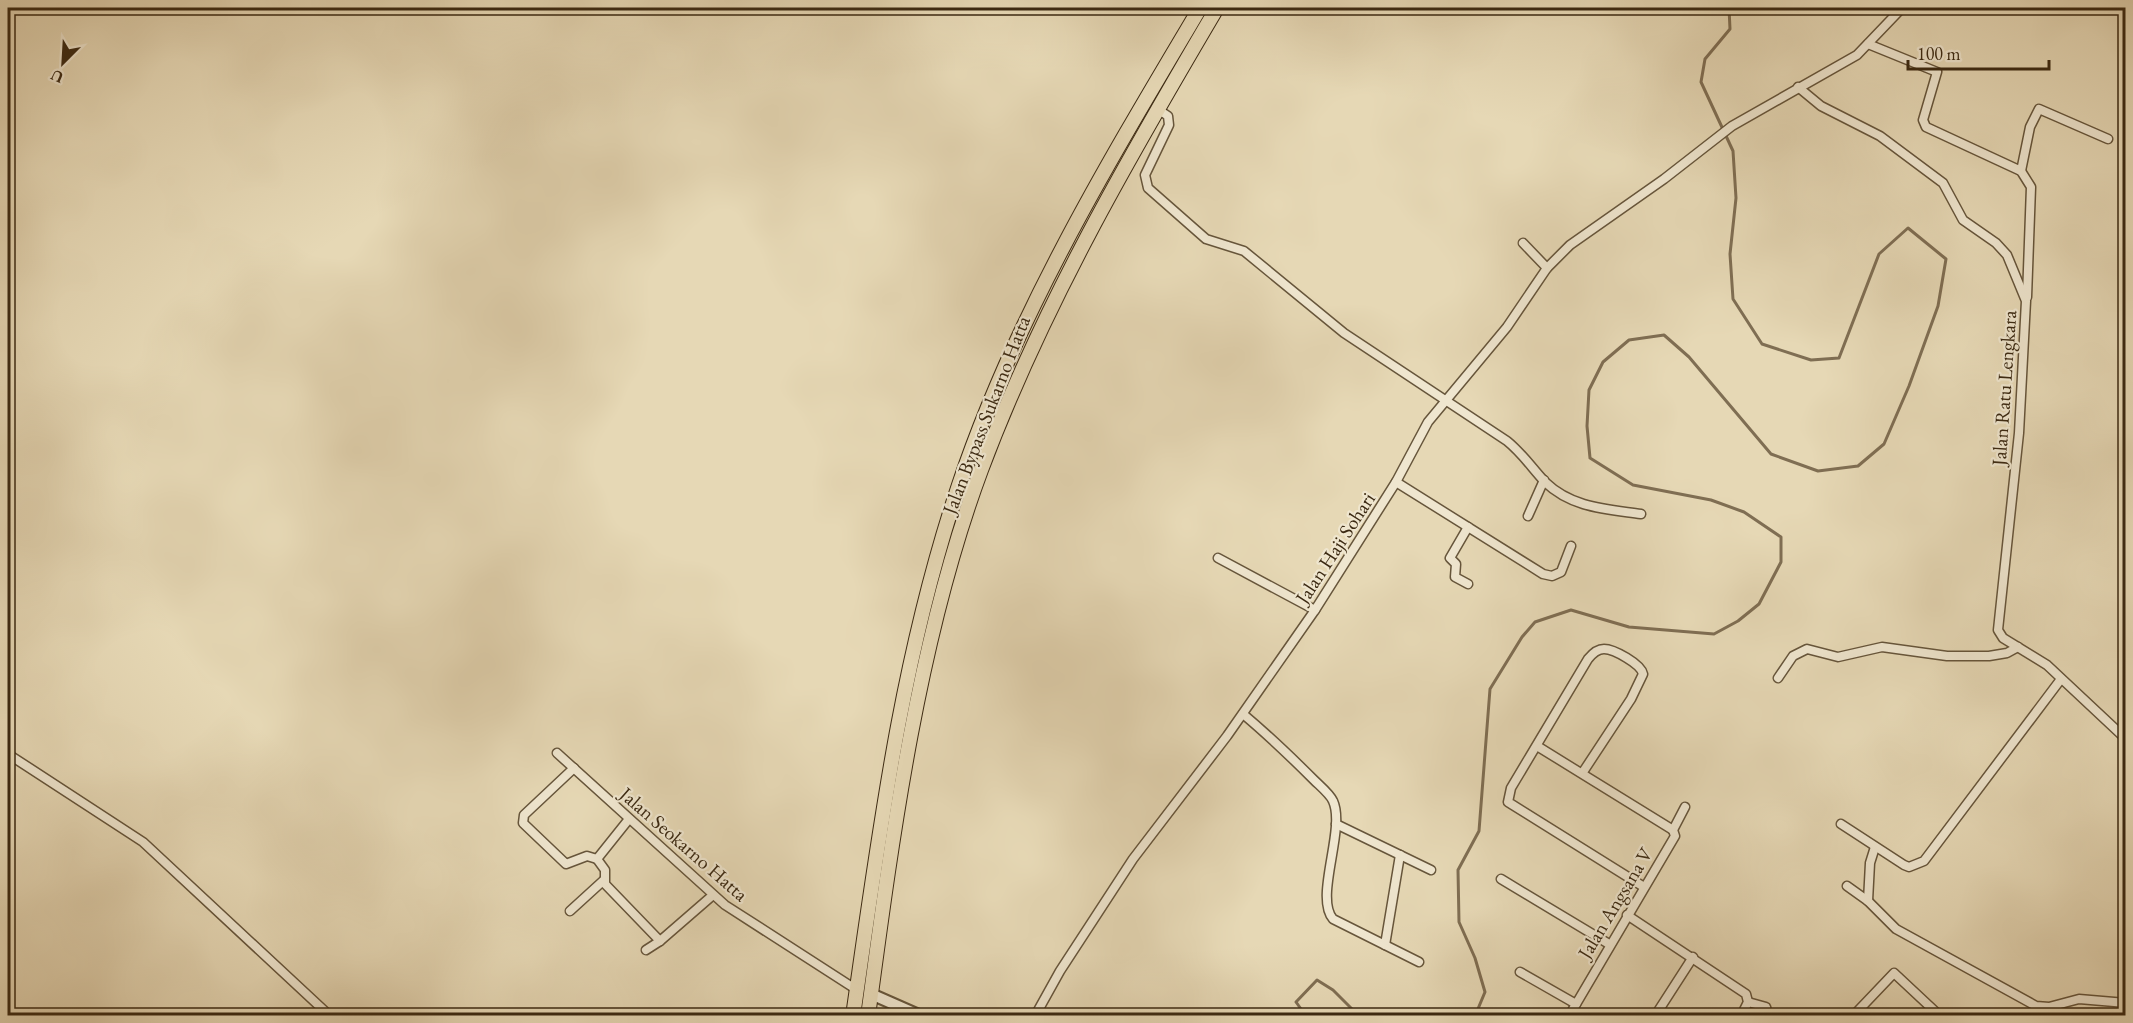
<svg xmlns="http://www.w3.org/2000/svg" width="2133" height="1023" font-family="'EB Garamond',serif">
	<style>
		.lines { fill: none; stroke-linecap: round; stroke-linejoin: round }
		.stream { stroke: #7f6e53; stroke-width: 3 }
		.minor-casing { stroke: #66553b; stroke-width: 11 }
		.tertiary-casing { stroke: #66553b; stroke-width: 14 }
		.trunk-casing { stroke: #3b2912; stroke-width: 16 }
		.minor { stroke: #efe6cf; stroke-width: 8 }
		.tertiary { stroke: #efe6cf; stroke-width: 10 }
		.trunk { stroke: #e6d8b5; stroke-width: 14 }
		.labels { text-anchor: middle; dominant-baseline: central; stroke-width: 4.5; stroke-linejoin: round; paint-order: stroke }
		.street-label { font-size: 20px; fill: #3b2912; stroke: #efe6cf }
	</style>
	<rect width="100%" height="100%" fill="#e6d8b5"/>
	<filter id="stains"><feTurbulence type="fractalNoise" baseFrequency=".00333" numOctaves="4"/><feColorMatrix values="0 0 0 0 .2 0 0 0 0 .09 0 0 0 0 .02 0 0 0 .5 -.17"/></filter>
	<radialGradient id="worn" r=".72"><stop offset=".6" stop-color="#630" stop-opacity="0"/><stop offset="1" stop-color="#630" stop-opacity=".3"/></radialGradient>
	<g class="lines">
		<g class="stream">
			<path d="M1306,1016L1296,1002L1317,980L1333,990L1359,1016"/>
			<path d="M1475,1016L1485,992L1475,958L1459,922L1458,870L1479,831L1490,689L1522,637L1535,622L1571,610L1629,627L1714,634L1738,621L1759,604L1781,562V537L1744,512L1711,500L1633,485L1590,458L1587,426L1589,390L1603,362L1629,340L1664,335L1689,357L1771,454L1818,471L1858,466L1884,444L1909,386L1938,306L1946,259L1908,228L1879,254L1839,358L1811,360L1762,344L1733,299L1730,254L1736,198L1733,151L1701,82L1705,59L1730,29L1729,8"/>
		</g>
		<defs>
			<g id="minor">
				<path d="M1868,44L1937,72L1923,120L1926,127L2021,171L2031,187L2027,297"/>
				<path d="M1798,87L1821,106L1880,136L1943,183L1963,220L1996,243L2007,255L2026,301L2019,433L1998,630L2003,638L2047,665L2126,739"/>
				<path d="M1159,110L1168,116L1169,125L1145,175L1148,188L1206,239L1244,251L1344,333L1507,441C1522,453 1532,468 1545,482C1572,508 1606,509 1641,514"/>
				<path d="M2021,171L2030,127L2039,109L2108,139"/>
				<path d="M1523,243L1547,268"/>
				<path d="M1396,482L1543,574L1552,576L1561,572L1571,546"/>
				<path d="M1528,516L1544,480"/>
				<path d="M1218,558L1315,610"/>
				<path d="M1468,584L1455,577L1456,564L1450,558L1468,527"/>
				<path d="M1778,678L1793,656L1807,649L1838,657L1882,647L1947,656H1989L2007,653L2018,647"/>
				<path d="M1243,714C1268,735 1291,757 1314,780C1320,786 1330,794 1333,801C1346,829 1314,897 1333,919L1419,962"/>
				<path d="M1537,746L1673,830"/>
				<path d="M557,753L725,905L857,990"/>
				<path d="M8,754L143,842L330,1016"/>
				<path d="M574,768L524,815L523,823L566,864L587,856L597,859"/>
				<path d="M1583,772L1631,699L1643,674C1641,664 1614,649 1604,649C1597,649 1592,654 1588,659L1511,788L1508,802L1644,887"/>
				<path d="M629,819L597,859L605,870V884L660,941"/>
				<path d="M1336,824L1431,870"/>
				<path d="M1841,824L1904,865L1909,867L1924,861L2061,679"/>
				<path d="M1501,879L1609,944"/>
				<path d="M1847,886L1868,901L1896,929L2036,1006L2049,1007L2079,999L2126,1003"/>
				<path d="M1868,901L1870,863L1875,847"/>
				<path d="M570,911L604,880"/>
				<path d="M1627,915L1746,994L1748,1002L1741,1016"/>
				<path d="M1385,945L1400,855"/>
				<path d="M646,950L660,941L713,895"/>
				<path d="M1520,972L1576,1004"/>
				<path d="M1748,1002L1766,1007L1768,1016"/>
				<path d="M1035,1016L1060,971L1133,859L1227,736L1315,610L1396,482L1428,422L1507,327L1547,268L1570,245L1664,179L1732,126L1857,55L1902,8"/>
				<path d="M1569,1016L1675,836L1673,830L1685,807"/>
				<path d="M1655,1016L1693,957"/>
				<path d="M1853,1016L1894,973L1940,1016"/>
			</g>
			<path id="tertiary" d="M871,994L921,1016"/>
			<g id="trunk">
				<path d="M853,1016C879,836 901,658 959,485C1016,315 1109,161 1200,8"/>
				<path d="M868,1016C892,837 918,639 981,470C1042,307 1129,157 1217,8"/>
			</g>
		</defs>
		<use href="#minor" class="minor-casing"/>
		<use href="#tertiary" class="tertiary-casing"/>
		<use href="#trunk" class="trunk-casing"/>
		<use href="#minor" class="minor"/>
		<use href="#tertiary" class="tertiary"/>
		<use href="#trunk" class="trunk"/>
	</g>
	<g class="labels">
		<g class="street-label">
			<text transform="translate(2004 388) rotate(-86)">Jalan Ratu Lengkara</text>
			<text transform="translate(986 415) rotate(-69)">Jalan Bypass Sukarno Hatta</text>
			<text transform="translate(1335 548) rotate(-57)">Jalan Haji Sohari</text>
			<text transform="translate(684 844) rotate(41)">Jalan Seokarno Hatta</text>
			<text transform="translate(1615 903) rotate(-59)">Jalan Angsana V</text>
		</g>
	</g>
	<rect width="2133" height="1023" fill="none" stroke="#e6d8b5" stroke-width="30"/>
	<rect x="9" y="9" width="2115" height="1005" fill="none" stroke="#3b2912" stroke-width="3"/>
	<rect x="15" y="15" width="2103" height="993" fill="none" stroke="#3b2912" stroke-width="1.5"/>
	<g transform="translate(63 63) rotate(204)" stroke="#efe6cf" stroke-width="4.5" paint-order="stroke">
	<path d="M0-4.5L10 22L0 15L-10 22Z" fill="#3b2912"/>
	<text y="-9" font-size="16" font-weight="bold" text-anchor="middle" fill="#3b2912">U</text>
	</g>
	<path d="M1908 60v9h141v-9" fill="none" stroke="#3b2912" stroke-width="3"/>
	<text x="1917" y="60" font-size="18" fill="#3b2912" stroke="#efe6cf" stroke-width="4.5" paint-order="stroke">100 m</text>
	<rect width="100%" height="100%" filter="url(#stains)"/>
	<rect width="100%" height="100%" fill="url(#worn)"/>
</svg>
